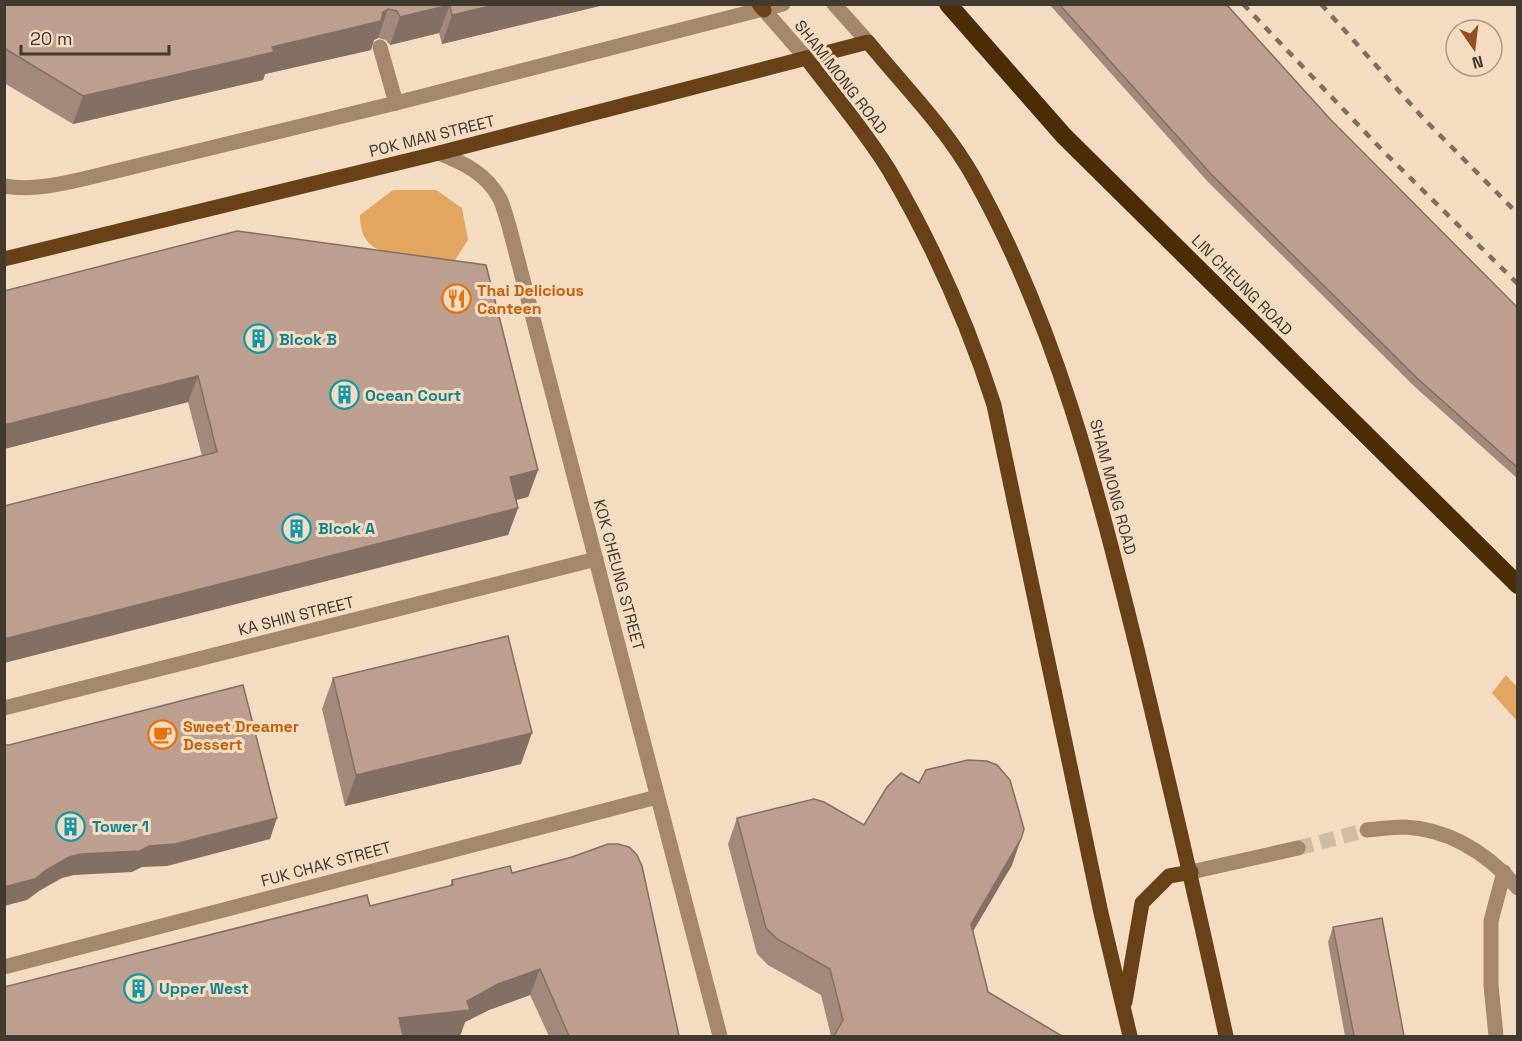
<svg xmlns="http://www.w3.org/2000/svg" width="1522" height="1041" font-family="'Space Grotesk',sans-serif">
	<style>
		.green { fill: #e2a660 }
		.lines { fill: none; stroke-linecap: round; stroke-linejoin: round }
		.minor-tunnel { stroke: #d0bba5; stroke-width: 15; stroke-dasharray: 15 8; stroke-linecap: butt }
		.minor { stroke: #a4886d; stroke-width: 15 }
		.major { stroke: #684116; stroke-width: 15 }
		.highway { stroke: #4c2c04; stroke-width: 18 }
		.rail { stroke: #7e7061; stroke-width: 4.5; stroke-dasharray: 8 8; stroke-linecap: butt }
		.wall { fill: #a3897b }
		.shaded-wall { fill: #846f64 }
		.building { fill: #bd9f8f; stroke: #846f64; stroke-width: 1.5 }
		.labels { text-anchor: middle; dominant-baseline: central; stroke-width: 6; stroke-linejoin: round; paint-order: stroke }
		.street-label { font-size: 16px; fill: #42392f; stroke: #f3dcc2 }
		.food-label { font-size: 16px; font-weight: bold; fill: #c56008; stroke: #f3dcc2; text-anchor: start }
		.culture-label { font-size: 16px; font-weight: bold; fill: #0d838f; stroke: #f3dcc2; text-anchor: start }
	</style>
	<rect width="100%" height="100%" fill="#f3dcc2"/>
	<g class="green">
		<path d="M393,190H436L462,208L468,240L455,260C437,259 383,256 371,245C362,237 360,226 360,215Z"/>
		<path d="M1506,675L1517,687V721L1492,693Z"/>
	</g>
	<g class="lines">
		<path class="minor-tunnel" d="M1298,848L1367,830"/>
		<g class="minor">
			<path d="M834,4L868,42"/>
			<path d="M764,10L807,59"/>
			<path d="M380,47L396,103"/>
			<path d="M439,153C464,163 487,174 500,199C504,207 506,217 509,226L720,1036"/>
			<path d="M4,186C32,191 61,184 87,178L396,103L783,4"/>
			<path d="M4,708L596,559"/>
			<path d="M1367,830C1379,829 1392,827 1404,827C1451,829 1488,854 1518,888"/>
			<path d="M1191,872L1298,848"/>
			<path d="M4,967L657,797"/>
			<path d="M1496,1036L1491,985V921L1504,872"/>
		</g>
		<g class="major">
			<path d="M759,4L764,10"/>
			<path d="M807,59C835,96 865,131 889,170C932,243 968,324 994,405L1101,913L1130,1036"/>
			<path d="M4,259L439,153L868,42C904,86 946,128 974,178C1056,324 1097,487 1137,649C1168,778 1198,907 1226,1036"/>
			<path d="M1125,1002L1142,903L1169,876L1191,872"/>
		</g>
		<path class="highway" d="M948,4L1064,136L1518,585"/>
		<g class="rail">
			<path d="M1243,4L1385,153L1518,284"/>
			<path d="M1321,4L1423,118L1518,214"/>
		</g>
	</g>
	<g class="wall">
		<path d="M4,4H608L442,44L439,33L390,45L386,40L378,38L374,40L371,50L265,74L263,80L73,124L4,83Z"/>
		<path d="M1049,4H1226L1331,120L1518,308V479L1415,387L1208,182Z"/>
		<path d="M4,291L538,470L528,497L516,500L518,508L508,535L202,456L188,402L4,449Z"/>
		<path d="M333,678L521,764L345,806L322,709Z"/>
		<path d="M737,818L864,825L1012,865L973,931L988,992L1062,1036H831L821,995L768,965L757,954L728,844Z"/>
		<path d="M512,873L679,1036H549L530,995L489,1010L465,1022L460,1036H4L370,906L450,886L452,880Z"/>
		<path d="M1333,927L1404,1036H1345L1328,942Z"/>
	</g>
	<g class="shaded-wall">
		<path d="M499,4H608L442,44L452,15Z"/>
		<path d="M450,5L439,33L390,45L400,17Z"/>
		<path d="M388,9L378,38L374,40L371,50L265,74L263,80L73,124L83,96L272,47L383,12Z"/>
		<path d="M198,376L188,402L4,449V425Z"/>
		<path d="M538,470L528,497L500,504L510,477Z"/>
		<path d="M518,508L508,535L4,663V639Z"/>
		<path d="M532,733L521,764L345,806L356,775Z"/>
		<path d="M277,818L270,839L167,866L142,867L132,872L74,875L62,878L39,891L27,900L4,906V887L46,870L69,857L81,854L149,846Z"/>
		<path d="M1021,839L1012,865L962,950L971,924Z"/>
		<path d="M540,969L530,995L489,1010L465,1022L460,1036H392L399,1018L467,1001L498,984Z"/>
	</g>
	<g class="building">
		<path d="M4,4H499L452,15L450,5L400,17L397,11L388,9L383,12L381,21L272,47L274,52L83,96L4,48Z"/>
		<path d="M1059,4H1226L1331,120L1518,308V468L1418,379L1211,174Z"/>
		<path d="M237,231L486,265L538,470L510,477L518,508L4,639V506L217,452L198,376L4,425V291Z"/>
		<path d="M508,636L532,733L356,775L333,678Z"/>
		<path d="M243,685L277,818L175,844L149,846L140,851L81,854L69,857L46,870L35,879L4,887V745H9Z"/>
		<path d="M968,760L987,761L997,765L1010,780L1024,829L1021,839L971,924L988,992L1062,1036H834L843,1020L830,969L777,939L766,928L737,818L814,799L824,802L864,825L887,787L901,773L919,783L926,770Z"/>
		<path d="M608,844H618L629,847L637,855L642,866L679,1036H569L540,969L498,984L467,1001L470,1010L399,1018L403,1036H4V987L367,895L370,906L453,885L452,880L510,866L512,873L572,857Z"/>
		<path d="M1382,918L1404,1036H1354L1333,927Z"/>
	</g>
	<defs>
		<symbol id="restaurant-ring" viewBox="-11 -11 22 22"><circle r="9.5" fill="#f3dcc2" stroke="#e8710a" stroke-width="1.5"/><path d="M-5-6h1v4h1v-4h1v4h1v-4h1v5L-1.5 .5V6h-2V.5L-5-1ZM5-6V6H3V1.5H1.5Q1.5-4 5-6Z" fill="#e8710a"/></symbol>
		<symbol id="building-ring" viewBox="-11 -11 22 22"><circle r="9.5" fill="#f3dcc2" stroke="#0f9aa8" stroke-width="1.5"/><path d="M-4-6H4V6H1V3H-1V6H-4ZM-2.5-4.3h1.7v1.8h-1.7ZM.8-4.3h1.7v1.8H.8ZM-2.5-1h1.7V.8h-1.7ZM.8-1h1.7V.8H.8Z" fill="#0f9aa8"/></symbol>
		<symbol id="cafe-ring" viewBox="-11 -11 22 22"><circle r="9.5" fill="#f3dcc2" stroke="#e8710a" stroke-width="1.5"/><path d="M-5.5-4.5H6V0H3Q3 3.5 0 3.5H-2.5Q-5.5 3.5-5.5 0ZM3-3.2v2h1.7v-2ZM-6 4.5H4V6H-6Z" fill="#e8710a"/></symbol>
	</defs>
	<g fill-rule="evenodd">
		<use href="#restaurant-ring" x="440" y="282" width="33" height="33"/>
		<use href="#building-ring" x="242" y="322" width="33" height="33"/>
		<use href="#building-ring" x="328" y="378" width="33" height="33"/>
		<use href="#building-ring" x="280" y="512" width="33" height="33"/>
		<use href="#cafe-ring" x="146" y="718" width="33" height="33"/>
		<use href="#building-ring" x="54" y="810" width="33" height="33"/>
		<use href="#building-ring" x="122" y="972" width="33" height="33"/>
	</g>
	<g class="labels">
		<g class="street-label">
			<text transform="translate(841 77) rotate(52)">SHAM MONG ROAD</text>
			<text transform="translate(432 136) rotate(-14)">POK MAN STREET</text>
			<text transform="translate(1242 285) rotate(45)">LIN CHEUNG ROAD</text>
			<text transform="translate(1113 487) rotate(75)">SHAM MONG ROAD</text>
			<text transform="translate(619 575) rotate(75)">KOK CHEUNG STREET</text>
			<text transform="translate(296 616) rotate(-14)">KA SHIN STREET</text>
			<text transform="translate(326 864) rotate(-15)">FUK CHAK STREET</text>
		</g>
		<g class="food-label">
			<text x="477" y="290">Thai Delicious<tspan x="477" dy="18">Canteen</tspan></text>
			<text x="183" y="726">Sweet Dreamer<tspan x="183" dy="18">Dessert</tspan></text>
		</g>
		<g class="culture-label">
			<text x="279" y="339">Blcok B</text>
			<text x="365" y="395">Ocean Court</text>
			<text x="318" y="528">Blcok A</text>
			<text x="92" y="826">Tower 1</text>
			<text x="159" y="988">Upper West</text>
		</g>
	</g>
	<rect width="1522" height="1041" fill="none" stroke="#42392f" stroke-width="12"/>
	<g transform="translate(1474 48) rotate(166)"><circle r="28" fill="#f3dcc2" stroke="#ac9b87" stroke-width="1.5"/>
	<path d="M0-4.5L10 22L0 15L-10 22Z" fill="#934e22"/>
	<text y="-9" font-size="16" font-weight="bold" text-anchor="middle" fill="#42392f">N</text>
	</g>
	<path d="M21 45v9h148v-9" fill="none" stroke="#42392f" stroke-width="3"/>
	<text x="30" y="45" font-size="18" fill="#42392f" stroke="#f3dcc2" stroke-width="4.5" paint-order="stroke">20 m</text>
</svg>
